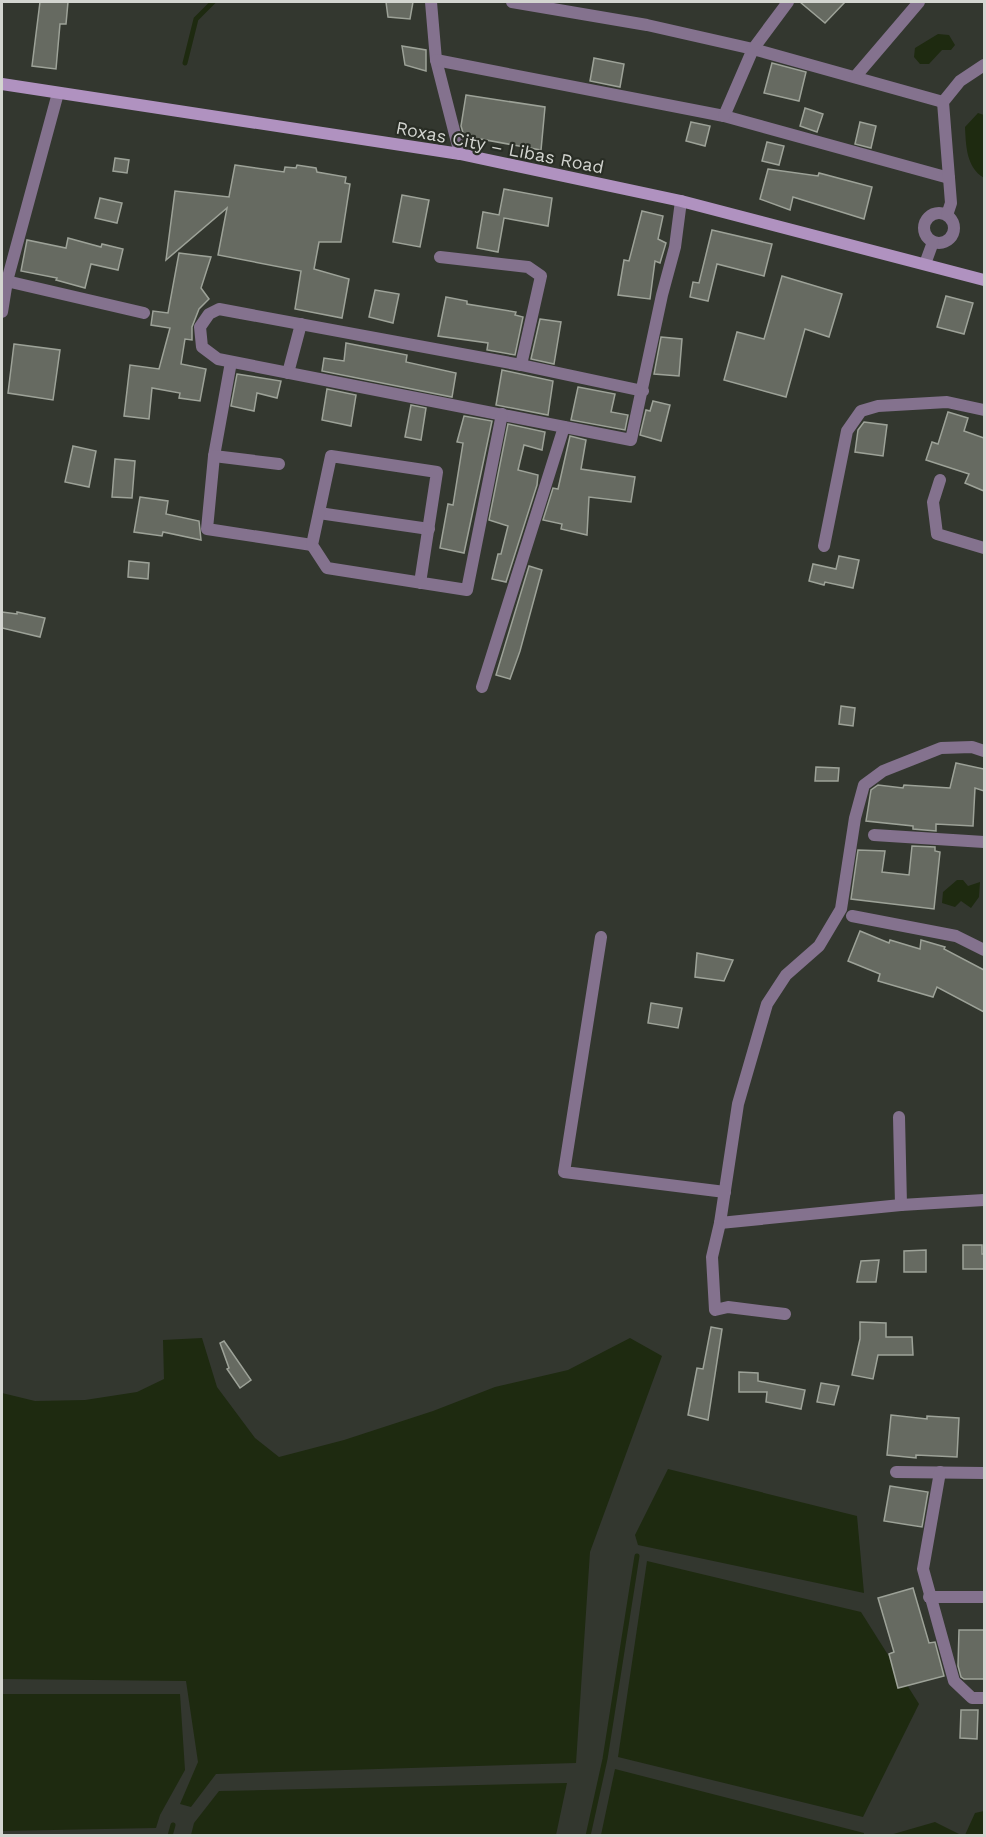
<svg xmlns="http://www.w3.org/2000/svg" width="986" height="1837" font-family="'Work Sans',sans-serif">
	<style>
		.water { fill: #1e2a10 }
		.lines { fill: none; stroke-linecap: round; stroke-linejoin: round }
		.stream { stroke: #1e2a10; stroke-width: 5 }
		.building { fill: #666a61; stroke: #9da298; stroke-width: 1.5 }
		.minor { stroke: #84728e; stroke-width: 12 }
		.secondary { stroke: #b092c0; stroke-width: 12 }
		.labels { text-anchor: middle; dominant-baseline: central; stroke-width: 4.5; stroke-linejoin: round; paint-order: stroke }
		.street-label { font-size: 18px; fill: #d3d5d0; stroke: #292d25 }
	</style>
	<rect width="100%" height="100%" fill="#33372f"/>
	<g class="water">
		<path d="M938,34L949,35L955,45L951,50H942L929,64H920L914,57L915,48Z"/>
		<path d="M978,113L984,115V178C966,167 966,145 965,127Z"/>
		<path d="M957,880H963L968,886L980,882L979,897L971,908L961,901L955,907L942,903L943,892Z"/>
		<path d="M202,1338L217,1387L255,1438L279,1457L344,1440L433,1411L495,1387L568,1370L630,1338L662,1356L590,1552L576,1763L216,1774L191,1807L180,1804L198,1762L186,1681L2,1679V1393L35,1401L85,1400L137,1392L164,1379L163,1340Z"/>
		<path d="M668,1469L857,1516L864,1593L638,1545L635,1535Z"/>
		<path d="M647,1561L861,1612L919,1704L863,1817L618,1757Z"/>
		<path d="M2,1694H180L185,1770L160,1815L156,1828L2,1831Z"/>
		<path d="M615,1769L864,1833V1835H601Z"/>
		<path d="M567,1783L556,1835H191L194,1823L219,1791Z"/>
		<path d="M984,1811V1835H965L975,1813Z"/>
		<path d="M935,1822L961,1835H890Z"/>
	</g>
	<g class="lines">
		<g class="stream">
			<path d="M185,63L196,19L213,2"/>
			<path d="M170,1836L173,1825"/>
			<path d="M588,1836L605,1759L637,1556"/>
		</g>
	</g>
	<g class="building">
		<path d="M40,2H68L66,24H60L56,69L32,66Z"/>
		<path d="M386,2H413L410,19L388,17Z"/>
		<path d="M800,2H845L825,23Z"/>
		<path d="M402,46L426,50V71L405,65Z"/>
		<path d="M594,58L624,64L620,87L590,81Z"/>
		<path d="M772,63L806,72L799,101L764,93Z"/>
		<path d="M466,95L545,107L541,150L464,136L461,126Z"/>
		<path d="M805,108L823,114L817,132L800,126Z"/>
		<path d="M691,122L710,126L705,146L686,141Z"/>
		<path d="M860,122L876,126L871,148L855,144Z"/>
		<path d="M767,142L784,146L779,165L762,161Z"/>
		<path d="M115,158L129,160L127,173L113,171Z"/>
		<path d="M235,165L284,172L285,167L296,168L297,165L316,168L317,172L346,177L345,183L350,184L341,242H319L314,269L349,279L342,318L295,309L301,271L218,255L227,208L166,260L175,191L229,197Z"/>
		<path d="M768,169L818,176L819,173L872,187L864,219L793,197L790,210L760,199Z"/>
		<path d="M504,189L552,198L548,226L504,218L498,252L477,248L483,212L499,215Z"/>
		<path d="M402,195L429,200L420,247L393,242Z"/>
		<path d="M100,198L122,203L117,223L95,218Z"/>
		<path d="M642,211L663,216L658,239L666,243L660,263L655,261L650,299L618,295L624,260L629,261Z"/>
		<path d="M712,230L772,244L764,276L717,264L708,301L690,297L693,282L699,283Z"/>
		<path d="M68,238L101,247L102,244L123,249L118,270L91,264L85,288L56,280L57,278L21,271L27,240L66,248Z"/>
		<path d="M179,253L211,257L201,288L209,299L199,309L192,327V340L185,339L181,364L206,369L200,401L179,398L180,393L152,388L149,419L124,416L130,365L159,369L170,328L151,325L153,311L168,313Z"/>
		<path d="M782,276L842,294L829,337L805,329L786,397L724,380L737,332L764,339Z"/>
		<path d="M375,290L399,294L393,323L369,317Z"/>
		<path d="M946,296L973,303L964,334L937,327Z"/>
		<path d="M446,297L467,301V304L516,312L515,315L523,317L515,355L487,350L488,343L438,336Z"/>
		<path d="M540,319L561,322L554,364L531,359Z"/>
		<path d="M661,337L682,339L679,376L654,374Z"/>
		<path d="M346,343L407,355L406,362L456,373L452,397L322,371L324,358L344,361Z"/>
		<path d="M14,344L60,350L53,400L8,393Z"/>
		<path d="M502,370L553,381L548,415L496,405Z"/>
		<path d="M237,374L281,381L277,398L257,393L254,411L231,406Z"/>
		<path d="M578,387L615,394L611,412L628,415L625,430L571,420Z"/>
		<path d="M327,389L356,395L351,426L322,420Z"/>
		<path d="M653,401L670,405L661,441L640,435L646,410L650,411Z"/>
		<path d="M411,405L426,408L421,440L405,437Z"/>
		<path d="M948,412L968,418L964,431L984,438V491L965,483L969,474L926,460L932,442L938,444Z"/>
		<path d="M464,416L492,421L464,553L440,548L448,504L453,505L463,443L457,442Z"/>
		<path d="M864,422L887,425L883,456L855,452L858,430Z"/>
		<path d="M508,424L545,432L542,450L524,445L518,470L538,475L537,485L506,582L492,579L498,554H501L508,526L489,520Z"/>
		<path d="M570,436L586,440L581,469L635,477L631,502L589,497L587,535L561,529L562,524L543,520L553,488L558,489Z"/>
		<path d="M73,446L96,451L89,487L65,482Z"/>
		<path d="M115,459L135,461L132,498L112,497Z"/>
		<path d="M140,497L168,501L166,514L199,521L201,540L163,532L162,536L134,532Z"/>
		<path d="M839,556L859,560L853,588L825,582L824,585L809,581L813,564L836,569Z"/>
		<path d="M129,561L149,563L148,579L128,577Z"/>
		<path d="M529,566L542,570L520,651L510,679L496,675Z"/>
		<path d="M2,612L17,614V612L45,618L40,637L2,628Z"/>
		<path d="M841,706L855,708L853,726L839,724Z"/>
		<path d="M956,763L984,769V791L975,788L973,826L936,824V831L913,829V826L866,821L871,790L878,785L903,788L904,785L950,788Z"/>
		<path d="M816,767L839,768L838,781H815Z"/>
		<path d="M912,846L935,847V851L940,852L934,909L851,899L858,850L885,851L882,872L909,875Z"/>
		<path d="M860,931L889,943L890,940L920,949L921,940L945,947L944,949L984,970V1012L937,987L933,997L878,981L880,974L848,961Z"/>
		<path d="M697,953L733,960L724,981L695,977Z"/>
		<path d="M651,1003L682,1008L678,1028L648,1023Z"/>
		<path d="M963,1245H982V1254H984V1269H963Z"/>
		<path d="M926,1250V1272H904V1251Z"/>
		<path d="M879,1260L876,1282H857L861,1261Z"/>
		<path d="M860,1322L886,1323V1337H912L913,1355H878L873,1379L852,1375L860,1339Z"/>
		<path d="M711,1327L722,1329L708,1420L688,1415L697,1368L703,1369Z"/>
		<path d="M224,1341L251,1380L240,1388L227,1369L229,1368L220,1343Z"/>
		<path d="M739,1372L758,1373V1381L805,1390L801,1409L766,1402L767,1392H739Z"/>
		<path d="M821,1383L839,1386L834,1405L817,1402Z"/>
		<path d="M891,1415L927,1419V1416L959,1418L957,1457L916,1455V1458L887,1455Z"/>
		<path d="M890,1486L928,1492L922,1527L884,1521Z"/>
		<path d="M913,1588L929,1643L935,1642L944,1676L898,1688L889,1654L894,1652L878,1598Z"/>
		<path d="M959,1630H984V1679H964L961,1677L958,1666Z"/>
		<path d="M961,1710H978L977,1739L960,1738Z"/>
	</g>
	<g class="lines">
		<g class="minor">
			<path d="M431,2L436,60L460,154"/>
			<path d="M512,2L647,25L753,49L943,102"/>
			<path d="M436,60L724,116L949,178"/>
			<path d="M855,77L919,2"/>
			<path d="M724,116L753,49L788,2"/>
			<circle cx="939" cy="228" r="15"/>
			<path d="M947,215L951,203L943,102L960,81L984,65"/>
			<path d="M440,257L528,267L541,276L521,365"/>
			<path d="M925,264L933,242"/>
			<path d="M2,280L144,313"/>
			<path d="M2,312L7,281L58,93"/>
			<path d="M288,373L301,324"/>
			<path d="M643,391L521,365L219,309L209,314L200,327L202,347L218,359L631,440L662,295L675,247L681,201"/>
			<path d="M214,456L231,362"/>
			<path d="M279,464L214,456L207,529L312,545"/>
			<path d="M940,480L933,502L937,534L984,548"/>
			<path d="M319,513L429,529"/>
			<path d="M824,546L847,431L861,411L878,406L947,402L984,410"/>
			<path d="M420,583L437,472L331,456L312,545L327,568L467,590L502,414"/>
			<path d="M482,687L564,427"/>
			<path d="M874,835L984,842"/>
			<path d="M852,916L956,936L984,950"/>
			<path d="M601,937L564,1172L725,1192"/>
			<path d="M899,1117L901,1205"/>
			<path d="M720,1223L901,1205L984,1200"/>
			<path d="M785,1314L728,1307L715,1310L712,1257L720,1223L738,1104L767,1004L786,975L819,946L841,909L855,818L864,785L883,771L941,748L972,747L984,751"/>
			<path d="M896,1472L984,1473"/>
			<path d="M940,1472L923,1569L954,1681L972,1698H984"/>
			<path d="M929,1597H984"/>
		</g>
		<path class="secondary" d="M2,84L460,154L681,201L984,280"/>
	</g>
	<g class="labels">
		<g class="street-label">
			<text transform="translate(500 147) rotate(11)">Roxas City – Libas Road</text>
		</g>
	</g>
	<rect width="986" height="1837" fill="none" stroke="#d3d5d0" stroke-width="6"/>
</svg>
